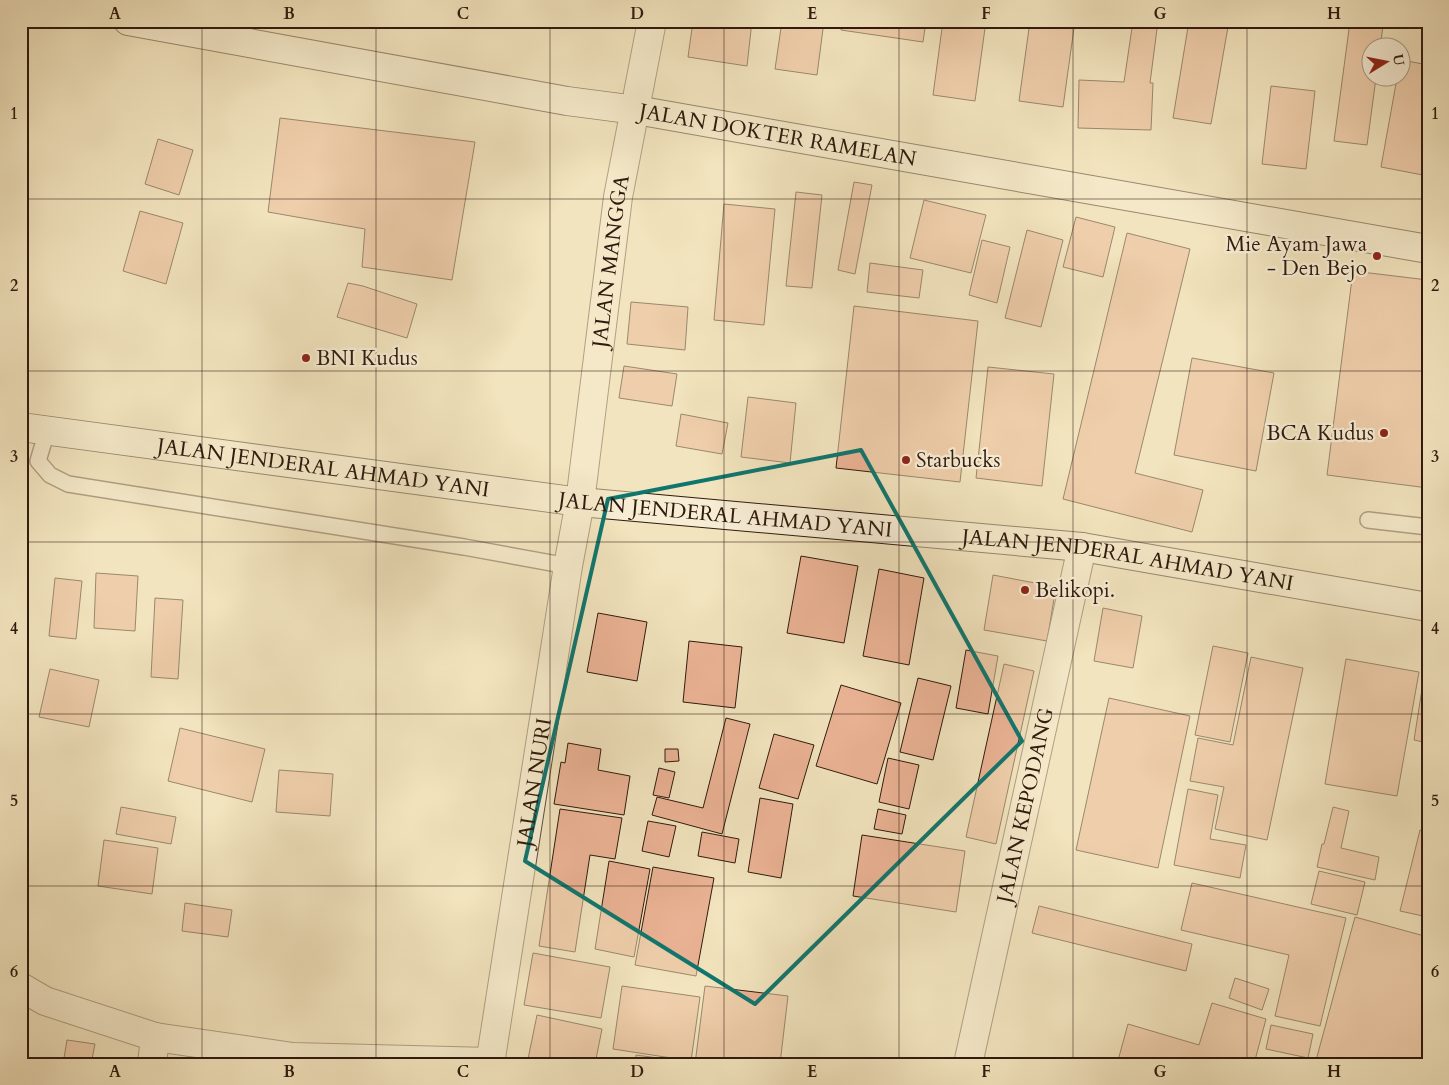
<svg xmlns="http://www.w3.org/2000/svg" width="1449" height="1085" font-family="Cardo,serif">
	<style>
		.building { fill: #ebb395; stroke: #2f1a0e }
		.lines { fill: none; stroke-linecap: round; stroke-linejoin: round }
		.service-casing { stroke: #604c3a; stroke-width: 18 }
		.minor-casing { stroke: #604c3a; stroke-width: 30 }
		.tertiary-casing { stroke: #604c3a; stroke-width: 30 }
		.secondary-casing { stroke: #2f1a0e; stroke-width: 30 }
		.service { stroke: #f7edd5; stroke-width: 15 }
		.minor { stroke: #f7edd5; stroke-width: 28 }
		.tertiary { stroke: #f7edd5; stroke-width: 28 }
		.secondary { stroke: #f7edd5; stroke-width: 28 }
		.marked { fill: none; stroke: #0f766e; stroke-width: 4; stroke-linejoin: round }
		.grid { fill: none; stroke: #2f1a0e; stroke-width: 1; stroke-opacity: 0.55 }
		.poi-dot { fill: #8f2418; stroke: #f7edd5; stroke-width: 2 }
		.labels { text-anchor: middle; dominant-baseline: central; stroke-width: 4.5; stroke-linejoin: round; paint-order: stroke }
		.street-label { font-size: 21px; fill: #2f1a0e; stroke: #f7edd5 }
		.poi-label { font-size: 21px; fill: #2f1a0e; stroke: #f7edd5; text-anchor: start }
		.neatline { fill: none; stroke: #2f1a0e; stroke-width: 2 }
		.grid-label { font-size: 16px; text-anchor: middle; font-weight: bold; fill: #2f1a0e }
	</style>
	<rect width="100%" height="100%" fill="#f2e4be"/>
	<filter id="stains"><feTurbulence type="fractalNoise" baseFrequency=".004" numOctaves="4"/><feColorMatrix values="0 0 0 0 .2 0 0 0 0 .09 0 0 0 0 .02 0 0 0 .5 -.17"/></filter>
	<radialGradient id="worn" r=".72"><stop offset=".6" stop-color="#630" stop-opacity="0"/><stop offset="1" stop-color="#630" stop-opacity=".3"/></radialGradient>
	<g class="building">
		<path d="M693,21H752L747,66L688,57Z"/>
		<path d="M782,21H824L817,75L775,69Z"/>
		<path d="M842,21H926L923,42L841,30Z"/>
		<path d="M943,21H986L975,101L933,95Z"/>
		<path d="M1030,21H1075L1063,107L1019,101Z"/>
		<path d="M1133,21H1158L1150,83H1153L1151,130L1078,128L1079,80L1124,82Z"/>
		<path d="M1189,21H1229L1211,124L1173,118Z"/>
		<path d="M1350,22L1383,26L1380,48H1372V78H1376L1367,145L1334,141Z"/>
		<path d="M1402,60L1428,65V176L1381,167L1397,78H1402Z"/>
		<path d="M1271,86L1315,91L1306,169L1262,164Z"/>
		<path d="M280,118L475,142L452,280L362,267L365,229L268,212Z"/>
		<path d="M158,139L193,150L179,195L145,184Z"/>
		<path d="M854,182L872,185L855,274L838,270Z"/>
		<path d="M796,192L822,195L812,288L786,286Z"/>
		<path d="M21,194H25L21,237Z"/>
		<path d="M924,200L986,215L971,273L910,258Z"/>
		<path d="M724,204L775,209L764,325L714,320Z"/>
		<path d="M140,211L183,223L166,284L123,271Z"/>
		<path d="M1076,217L1115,227L1103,277L1063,267Z"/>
		<path d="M1027,230L1063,240L1041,327L1005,318Z"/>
		<path d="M1127,233L1190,249L1135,473L1203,490L1192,532L1063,499Z"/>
		<path d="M982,240L1010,247L997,303L969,295Z"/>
		<path d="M870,263L923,270L919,298L867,292Z"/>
		<path d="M1353,271L1428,280V488L1327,475Z"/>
		<path d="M348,283L363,286L417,304L407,338L337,317Z"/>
		<path d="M631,302L688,307L685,350L627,344Z"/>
		<path d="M854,306L978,321L960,482L836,468Z"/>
		<path d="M1192,358L1274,373L1256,471L1174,455Z"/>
		<path d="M624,366L677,374L672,406L619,398Z"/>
		<path d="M988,367L1054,374L1042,486L976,478Z"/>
		<path d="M748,397L796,403L790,463L741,457Z"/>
		<path d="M681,414L728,423L722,454L676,446Z"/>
		<path d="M801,556L858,566L844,643L787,633Z"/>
		<path d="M879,569L924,578L909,665L863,656Z"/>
		<path d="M96,573L138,576L135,631L94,628Z"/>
		<path d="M993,575L1056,587L1047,641L984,630Z"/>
		<path d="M55,578L82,581L76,639L49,636Z"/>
		<path d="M155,598L183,600L178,679L151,677Z"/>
		<path d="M1103,608L1142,616L1133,668L1094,661Z"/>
		<path d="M598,613L647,622L637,681L587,672Z"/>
		<path d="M689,641L742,647L735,708L683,702Z"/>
		<path d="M1213,646L1248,653L1230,742L1195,735Z"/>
		<path d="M966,650L998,656L988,714L956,708Z"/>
		<path d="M1251,657L1303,668L1267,840L1215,829L1224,787L1190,781L1198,738L1233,745Z"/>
		<path d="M1346,659L1419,672L1397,796L1325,784Z"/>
		<path d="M1004,664L1034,671L996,844L966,837Z"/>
		<path d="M50,669L99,680L89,727L39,717Z"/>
		<path d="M1425,670H1428V743L1414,740Z"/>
		<path d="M918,678L951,686L933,760L900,752Z"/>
		<path d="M841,685L901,703L877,784L816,766Z"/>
		<path d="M1109,698L1190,716L1158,868L1076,850Z"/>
		<path d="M21,705L24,706L21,739Z"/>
		<path d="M726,718L750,724L722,834L652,815L657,797L703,808Z"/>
		<path d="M180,728L265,749L252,802L168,781Z"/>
		<path d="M774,734L814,745L798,799L759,788Z"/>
		<path d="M568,743L601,749L598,770L630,776L624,815L554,804L561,762L565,763Z"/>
		<path d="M665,749H678L679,761L665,762Z"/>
		<path d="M888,758L919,765L909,809L879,802Z"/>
		<path d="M659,768L675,772L669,798L653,795Z"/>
		<path d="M279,770L333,774L330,816L276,812Z"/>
		<path d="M1188,789L1218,795L1210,839L1246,845L1240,878L1174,865Z"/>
		<path d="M760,798L793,804L781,878L748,872Z"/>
		<path d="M121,807L176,817L171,844L116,834Z"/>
		<path d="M1333,807L1349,811L1341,848L1379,857L1375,880L1317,867L1322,844H1324Z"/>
		<path d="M560,809L622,818L615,859L590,855L575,952L539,946Z"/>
		<path d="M878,809L906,815L902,834L874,829Z"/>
		<path d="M648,821L676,826L669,857L642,851Z"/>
		<path d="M1420,830L1428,832V897L1423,916L1400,911Z"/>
		<path d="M702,832L739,839L735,863L698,856Z"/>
		<path d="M862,835L965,851L956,912L853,896Z"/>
		<path d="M104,840L158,848L152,894L98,886Z"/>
		<path d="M609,861L650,869L634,957L595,949Z"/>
		<path d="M653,867L714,878L696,976L635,965Z"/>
		<path d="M1319,871L1365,882L1357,915L1311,904Z"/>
		<path d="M1192,883L1346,918L1320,1026L1275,1016L1289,955L1181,930Z"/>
		<path d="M185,903L232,910L228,937L182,931Z"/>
		<path d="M1039,906L1192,944L1186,971L1032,933Z"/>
		<path d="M1355,917L1428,937V1064H1315Z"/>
		<path d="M533,953L610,967L601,1018L524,1005Z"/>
		<path d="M1235,978L1269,989L1262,1010L1229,998Z"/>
		<path d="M622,986L700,997L691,1061L613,1049Z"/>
		<path d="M705,986L788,996L780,1064H695Z"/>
		<path d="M1212,1003L1266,1019L1254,1064H1117L1128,1024L1199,1045Z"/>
		<path d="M537,1015L602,1029L595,1064H527Z"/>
		<path d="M1271,1025L1313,1034L1308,1058L1266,1049Z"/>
		<path d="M67,1040L95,1044L91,1064H63Z"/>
		<path d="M636,1055L688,1062V1064H635Z"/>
	</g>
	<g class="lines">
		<defs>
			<g id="service">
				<path d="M47,431L38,461L50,475L68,484L464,547L568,566"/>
				<path d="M1368,520L1428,527"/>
			</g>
			<g id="minor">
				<path d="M21,987L45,1001L155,1037L293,1057L490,1062"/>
				<path d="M152,1064L155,1037"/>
				<path id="s1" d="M968,1064L1082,547"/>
			</g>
			<g id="tertiary">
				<path id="s2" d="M490,1064L568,566L580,502L618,197L652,21"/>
			</g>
			<g id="secondary">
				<path id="s3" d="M128,21L567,101L636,110L1428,249"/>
				<path id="s4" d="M21,427L580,502L1082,547L1428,607"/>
			</g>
		</defs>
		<use href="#service" class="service-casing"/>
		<use href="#minor" class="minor-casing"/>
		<use href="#tertiary" class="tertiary-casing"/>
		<use href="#secondary" class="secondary-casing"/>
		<use href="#service" class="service"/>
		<use href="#minor" class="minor"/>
		<use href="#tertiary" class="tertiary"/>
		<use href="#secondary" class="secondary"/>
	</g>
	<path d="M0 0H1449V1085H0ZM861,450L1022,741L755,1004L525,861L608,499Z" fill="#f2e4be" fill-opacity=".55" fill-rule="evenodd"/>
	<path class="marked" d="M861,450L1022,741L755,1004L525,861L608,499Z"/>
	<path class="grid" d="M202,21V1064M376,21V1064M550,21V1064M724,21V1064M899,21V1064M1073,21V1064M1247,21V1064M21,199H1428M21,371H1428M21,542H1428M21,714H1428M21,886H1428"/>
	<g class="poi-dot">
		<circle cx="1377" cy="256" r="5"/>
		<circle cx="306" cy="358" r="5"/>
		<circle cx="1384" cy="433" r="5"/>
		<circle cx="906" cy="460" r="5"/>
		<circle cx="1025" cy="590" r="5"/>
	</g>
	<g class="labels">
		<g class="street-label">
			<text stroke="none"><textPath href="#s3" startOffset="660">JALAN DOKTER RAMELAN</textPath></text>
			<text stroke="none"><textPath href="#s2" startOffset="812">JALAN MANGGA</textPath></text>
			<text stroke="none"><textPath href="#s4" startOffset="305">JALAN JENDERAL AHMAD YANI</textPath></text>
			<text stroke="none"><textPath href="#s4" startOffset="710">JALAN JENDERAL AHMAD YANI</textPath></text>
			<text stroke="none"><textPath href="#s4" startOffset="1115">JALAN JENDERAL AHMAD YANI</textPath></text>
			<text stroke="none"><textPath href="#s2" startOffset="285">JALAN NURI</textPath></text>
			<text stroke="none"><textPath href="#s1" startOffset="265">JALAN KEPODANG</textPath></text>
		</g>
		<g class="poi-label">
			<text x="1367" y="244" text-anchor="end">Mie Ayam Jawa<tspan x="1367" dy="24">- Den Bejo</tspan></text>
			<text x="316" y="358">BNI Kudus</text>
			<text x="1374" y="433" text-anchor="end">BCA Kudus</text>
			<text x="916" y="460">Starbucks</text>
			<text x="1035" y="590">Belikopi.</text>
		</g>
	</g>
	<rect width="1449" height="1085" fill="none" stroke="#f2e4be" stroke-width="55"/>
	<g transform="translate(1386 62) rotate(80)"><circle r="24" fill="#f7edd5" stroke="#a79985"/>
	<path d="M0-4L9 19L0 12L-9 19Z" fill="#8f2418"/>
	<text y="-8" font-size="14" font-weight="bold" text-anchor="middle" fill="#2f1a0e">U</text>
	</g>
	<rect x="28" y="28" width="1394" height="1030" class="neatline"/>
	<g class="grid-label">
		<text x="115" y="19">A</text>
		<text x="289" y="19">B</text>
		<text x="463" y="19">C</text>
		<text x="637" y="19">D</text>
		<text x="812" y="19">E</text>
		<text x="986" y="19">F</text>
		<text x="1160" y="19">G</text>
		<text x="1334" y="19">H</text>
		<text x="14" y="119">1</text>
		<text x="1435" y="119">1</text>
		<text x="14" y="291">2</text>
		<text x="1435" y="291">2</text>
		<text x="14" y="462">3</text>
		<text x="1435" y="462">3</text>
		<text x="14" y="634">4</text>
		<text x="1435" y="634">4</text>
		<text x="14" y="806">5</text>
		<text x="1435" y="806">5</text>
		<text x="14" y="977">6</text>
		<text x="1435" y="977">6</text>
		<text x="115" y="1077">A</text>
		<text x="289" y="1077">B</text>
		<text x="463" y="1077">C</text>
		<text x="637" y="1077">D</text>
		<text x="812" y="1077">E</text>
		<text x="986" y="1077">F</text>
		<text x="1160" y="1077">G</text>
		<text x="1334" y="1077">H</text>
	</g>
	<rect width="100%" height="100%" filter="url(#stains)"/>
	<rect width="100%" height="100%" fill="url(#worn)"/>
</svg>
